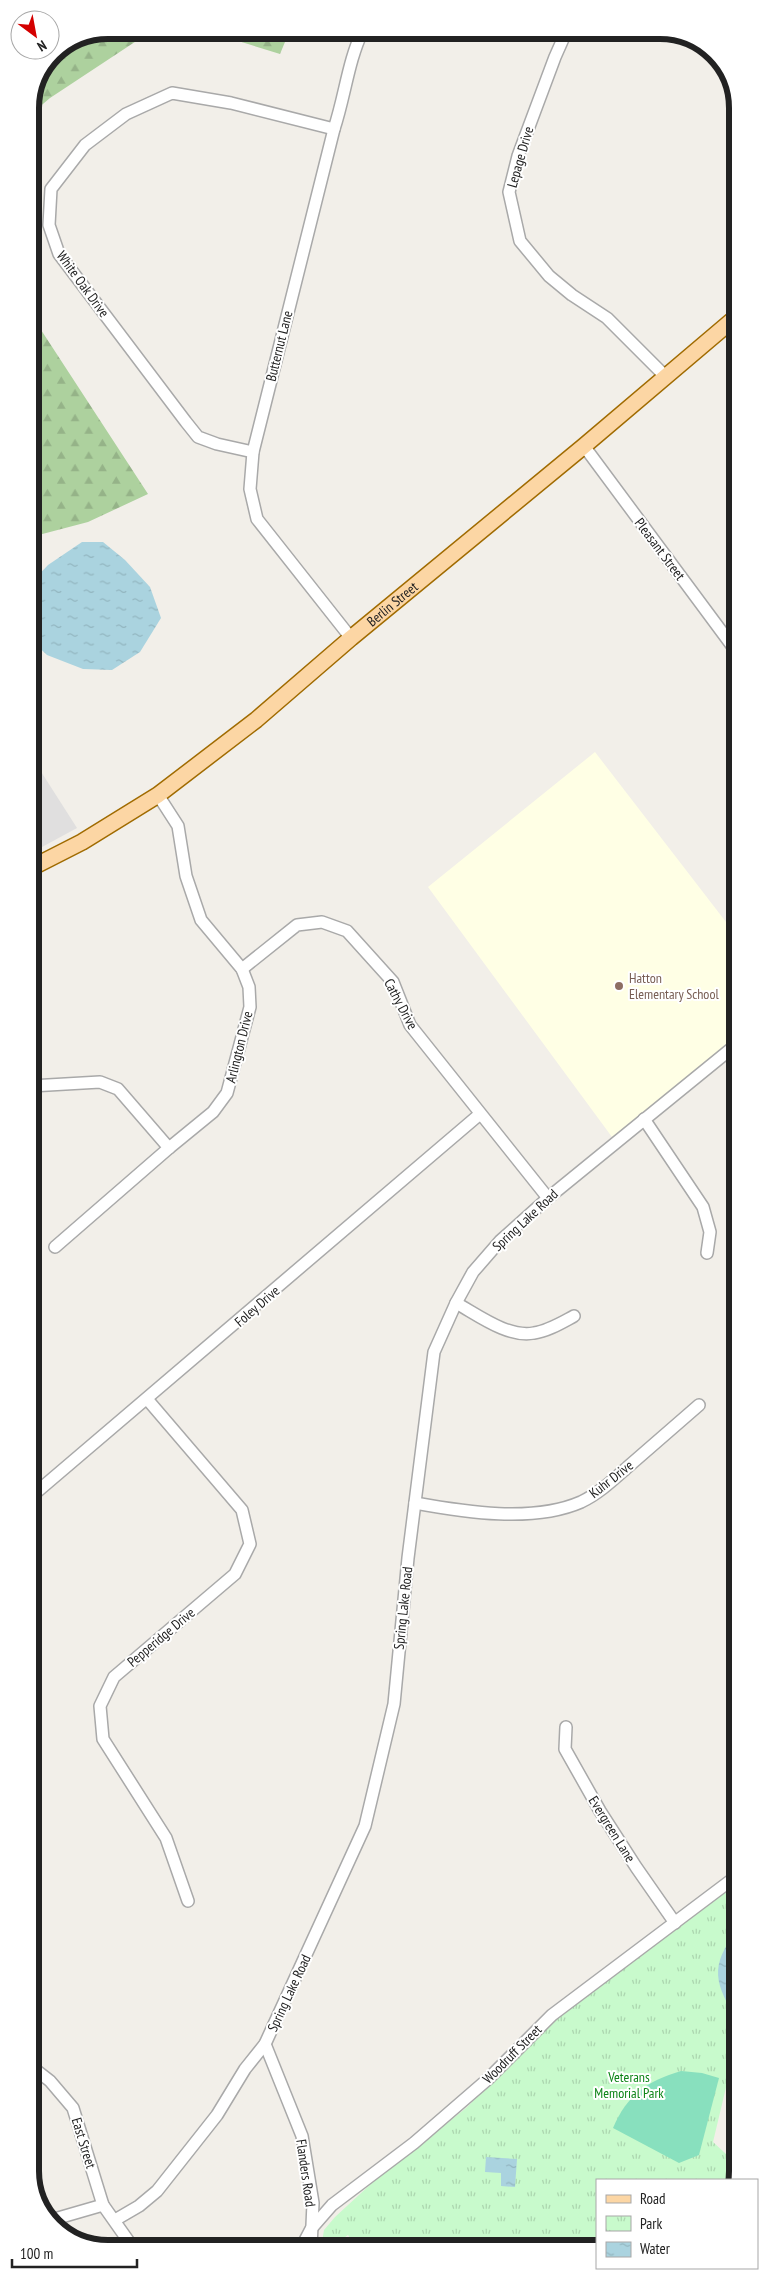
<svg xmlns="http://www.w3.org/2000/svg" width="768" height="2279" font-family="'PT Sans Narrow',sans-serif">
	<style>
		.residential { fill: #e0dfdf }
		.education { fill: #ffffe5 }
		.forest { fill: url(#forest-firs) }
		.park { fill: url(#park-tufts) }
		.pitch { fill: #88e0be }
		.water { fill: url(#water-ripples) }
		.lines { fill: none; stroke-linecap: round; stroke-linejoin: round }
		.minor-casing { stroke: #a9a9a9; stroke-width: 14 }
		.major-casing { stroke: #a06b00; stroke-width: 18 }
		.minor { stroke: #fff; stroke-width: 11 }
		.major { stroke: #fcd6a4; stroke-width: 15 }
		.education-dot { fill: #8d6e63; stroke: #fff; stroke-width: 2 }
		.labels { text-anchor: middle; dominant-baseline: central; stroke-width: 4; stroke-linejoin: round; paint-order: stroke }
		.street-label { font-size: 14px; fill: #222; stroke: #fff }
		.education-label { font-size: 14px; fill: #785e54; stroke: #fff; text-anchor: start }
		.park-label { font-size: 14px; fill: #0c8416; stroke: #fff }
		.rim { fill: none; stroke: #222; stroke-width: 6 }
	</style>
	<defs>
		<pattern id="forest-firs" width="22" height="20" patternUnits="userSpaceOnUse" patternTransform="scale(1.25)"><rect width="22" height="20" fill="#add19e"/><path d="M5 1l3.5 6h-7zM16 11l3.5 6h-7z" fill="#95b388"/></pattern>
		<pattern id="park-tufts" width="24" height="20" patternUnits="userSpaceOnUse" patternTransform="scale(1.25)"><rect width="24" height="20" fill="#c8facc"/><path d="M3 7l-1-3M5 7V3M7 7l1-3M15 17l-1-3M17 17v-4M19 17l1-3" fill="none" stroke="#acd6af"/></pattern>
		<pattern id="water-ripples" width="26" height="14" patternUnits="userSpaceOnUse" patternTransform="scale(1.25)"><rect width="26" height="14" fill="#aad3df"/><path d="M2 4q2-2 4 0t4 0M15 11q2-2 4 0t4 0" fill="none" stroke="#92b5bf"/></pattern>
	</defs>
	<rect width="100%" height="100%" fill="#f2efe9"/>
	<g class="residential">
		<path d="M31,402L36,414L31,437Z"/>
		<path d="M31,756L77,828L31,853Z"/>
	</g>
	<path class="education" d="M595,752L736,935L737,1037L612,1137L428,887Z"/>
	<g class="forest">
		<path d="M108,30H153L50,98L30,115V103L53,53Z"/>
		<path d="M203,30H290L280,54Z"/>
		<path d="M30,313L148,494L88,522L31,537V437L36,414L31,402Z"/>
	</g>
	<path class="park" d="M738,1879V2071L728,2079L713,2142L738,2165L735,2180H597V2247L356,2248L348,2235L330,2248H321L324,2230L335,2217L373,2182L466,2108L547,2027Z"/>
	<path class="pitch" d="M681,2071L702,2073L719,2078L699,2155L679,2163L613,2128C627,2095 647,2081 681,2071Z"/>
	<g class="water">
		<path d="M82,542H103L125,560L150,587L161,618L140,652L112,670L83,669L47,655L31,640V583L48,565Z"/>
		<path d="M738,1929V2022C715,1984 708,1967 738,1929Z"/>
		<path d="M486,2157L517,2159L515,2187L501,2186V2173L485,2172Z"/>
	</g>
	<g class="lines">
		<defs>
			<g id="minor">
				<path d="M567,30L555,57L518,156L509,192L520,241L549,276L572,295L607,318L665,376"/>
				<path d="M584,446L736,651"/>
				<path d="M253,452L217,444L198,437L186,422L59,254L49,225L51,189L85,145L126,114L172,93L231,103L334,129"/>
				<path d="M351,638L257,519L250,489L253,452L334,129C345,96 348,61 363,30"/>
				<path d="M242,969L297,925L322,922L347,931L393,982L410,1025L548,1198"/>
				<path d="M31,1086L100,1082L118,1089L169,1148"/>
				<path d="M644,1119L703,1207L710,1232L707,1253"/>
				<path d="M55,1247L169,1148L213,1112L227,1093L250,1007L249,987L242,969L201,920L186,876L178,826L158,795"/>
				<path d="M456,1303C478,1315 508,1338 534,1333C548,1331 561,1323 574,1316"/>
				<path d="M147,1399L242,1510L250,1544L235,1574L114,1677L100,1706L103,1739L166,1838L188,1901"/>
				<path d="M32,1496L480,1114"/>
				<path d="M415,1503C465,1512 533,1523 581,1502C600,1493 615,1478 630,1465C653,1445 676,1425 699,1405"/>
				<path d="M566,1727L565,1749L600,1811L636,1867L675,1923"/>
				<path d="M265,2044L302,2136L313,2203L311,2248"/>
				<path d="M32,2067L50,2081L73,2108L103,2205L134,2249"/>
				<path d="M115,2220L139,2206L157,2191L217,2115L245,2069L265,2044L365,1826L394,1704L408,1558L434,1352L456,1303L473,1272L500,1241L548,1198L737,1044"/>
				<path d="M52,2222L58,2218L103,2205"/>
				<path d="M301,2248L311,2229L332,2205L414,2143L488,2079L552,2015L738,1875"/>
			</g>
			<g id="major">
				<path id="s1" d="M31,868L82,842L158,795L256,720L351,638L584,446L736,317"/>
			</g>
		</defs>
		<use href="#minor" class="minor-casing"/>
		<use href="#major" class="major-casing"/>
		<use href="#minor" class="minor"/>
		<use href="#major" class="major"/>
	</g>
	<circle class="education-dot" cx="619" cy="986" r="5"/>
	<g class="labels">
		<g class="street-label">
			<text transform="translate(520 157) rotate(-74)">Lepage Drive</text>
			<text transform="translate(83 284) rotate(54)">White Oak Drive</text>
			<text transform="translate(279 346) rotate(-76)">Butternut Lane</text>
			<text transform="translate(660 549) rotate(53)">Pleasant Street</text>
			<text stroke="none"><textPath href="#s1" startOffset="449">Berlin Street</textPath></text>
			<text transform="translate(401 1004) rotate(62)">Cathy Drive</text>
			<text transform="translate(239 1047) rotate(-76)">Arlington Drive</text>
			<text transform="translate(525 1220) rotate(-43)">Spring Lake Road</text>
			<text transform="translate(257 1306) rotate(-41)">Foley Drive</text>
			<text transform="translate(611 1479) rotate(-38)">Kuhr Drive</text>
			<text transform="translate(403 1608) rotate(-84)">Spring Lake Road</text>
			<text transform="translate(161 1637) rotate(-40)">Pepperidge Drive</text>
			<text transform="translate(612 1829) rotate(58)">Evergreen Lane</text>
			<text transform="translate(289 1993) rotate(-65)">Spring Lake Road</text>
			<text transform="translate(512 2054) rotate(-45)">Woodruff Street</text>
			<text transform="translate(84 2143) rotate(73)">East Street</text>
			<text transform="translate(306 2173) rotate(82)">Flanders Road</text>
		</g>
		<g class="education-label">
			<text x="629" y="978">Hatton<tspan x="629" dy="16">Elementary School</tspan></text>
		</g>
		<g class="park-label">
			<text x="629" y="2077">Veterans<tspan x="629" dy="16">Memorial Park</tspan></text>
		</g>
	</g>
	<path d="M0 0H768V2279H0ZM108 39H660A69 69 0 0 1 729 108V2171A69 69 0 0 1 660 2240H108A69 69 0 0 1 39 2171V108A69 69 0 0 1 108 39Z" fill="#fff" fill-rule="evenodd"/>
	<path class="rim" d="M108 39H660A69 69 0 0 1 729 108V2171A69 69 0 0 1 660 2240H108A69 69 0 0 1 39 2171V108A69 69 0 0 1 108 39Z"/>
	<rect x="596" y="2179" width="162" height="90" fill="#ffffff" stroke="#a7a7a7"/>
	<rect x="606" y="2195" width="25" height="8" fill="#fcd6a4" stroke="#a7a7a7"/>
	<text x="640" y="2204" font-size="15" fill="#222222">Road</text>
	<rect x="606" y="2216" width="25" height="15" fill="url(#park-tufts)" stroke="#a7a7a7"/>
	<text x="640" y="2229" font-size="15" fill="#222222">Park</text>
	<rect x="606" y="2242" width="25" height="15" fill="url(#water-ripples)" stroke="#a7a7a7"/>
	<text x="640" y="2254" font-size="15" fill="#222222">Water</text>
	<g transform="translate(35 35) rotate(148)"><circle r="24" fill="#ffffff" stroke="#a7a7a7"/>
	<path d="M0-4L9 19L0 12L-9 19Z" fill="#d40000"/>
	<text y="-8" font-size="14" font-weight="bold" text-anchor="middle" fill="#222222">N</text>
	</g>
	<path d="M12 2259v8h125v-8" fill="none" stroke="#222222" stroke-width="2.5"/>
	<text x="20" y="2259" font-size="15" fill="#222222" stroke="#ffffff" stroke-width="4" paint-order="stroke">100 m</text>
</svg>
